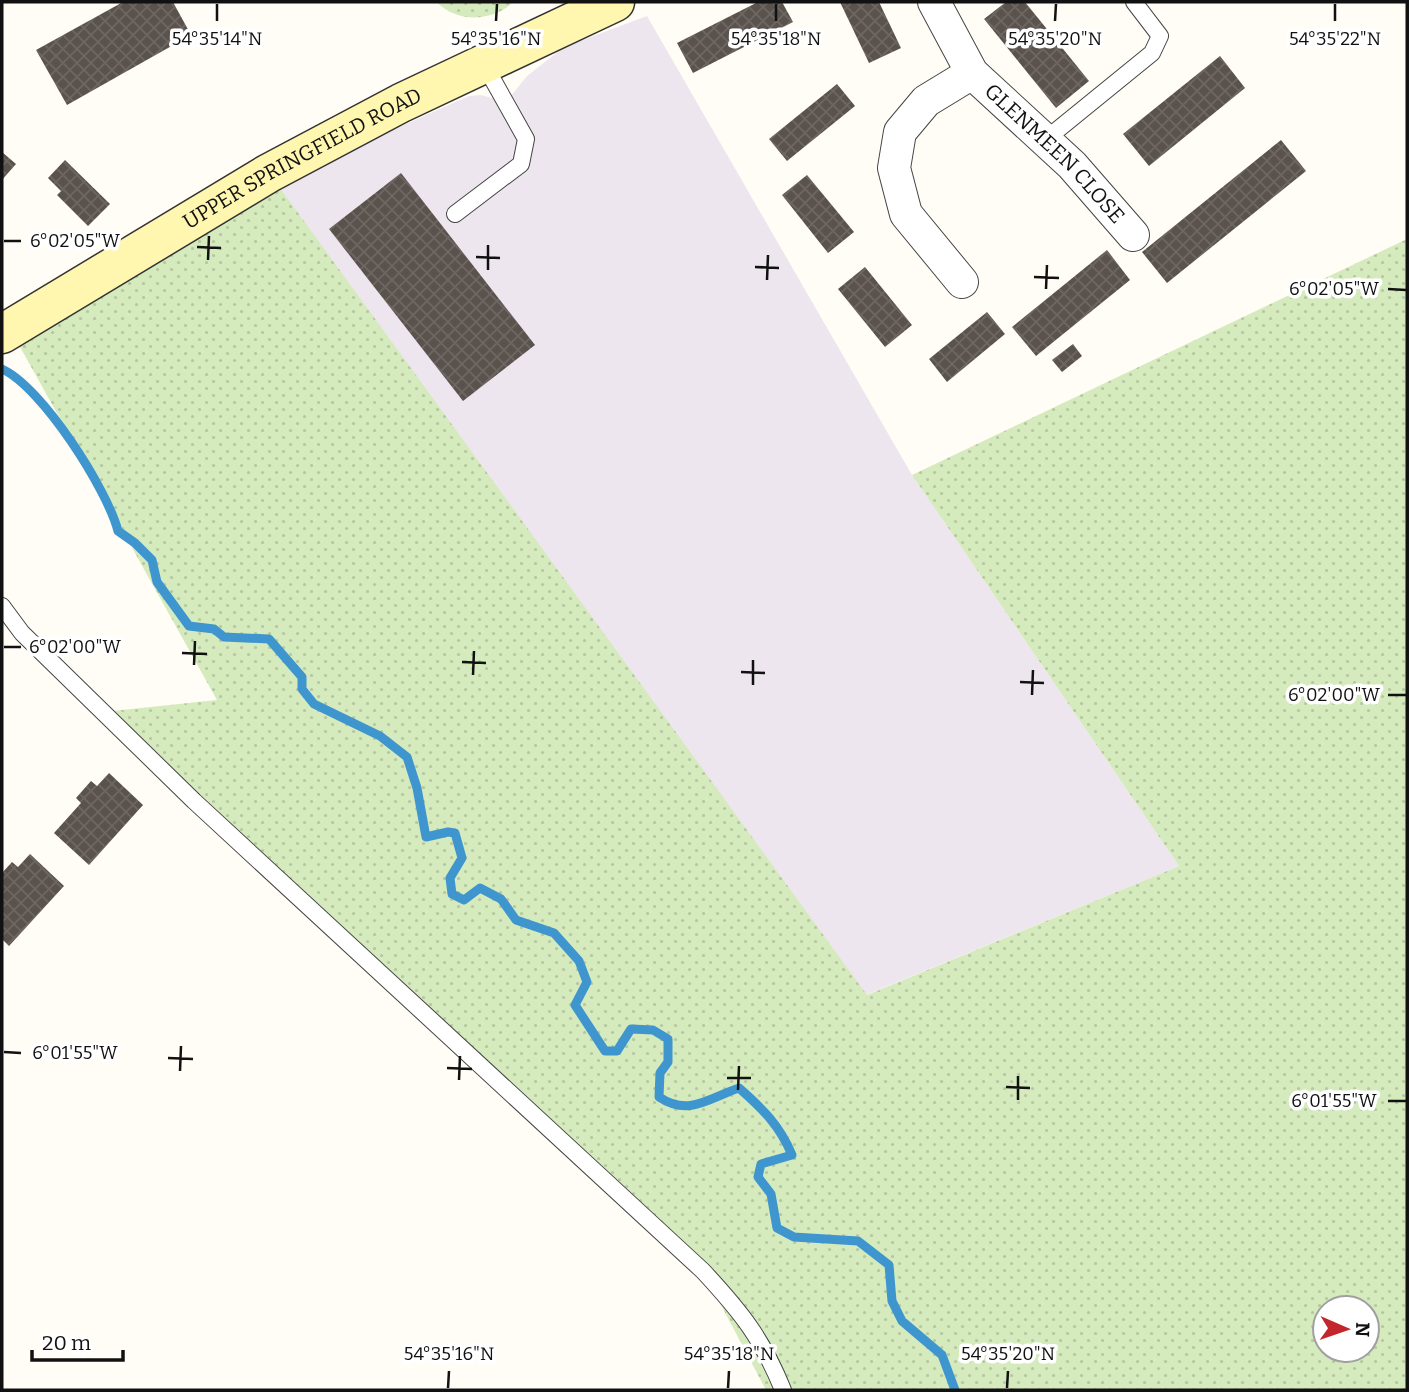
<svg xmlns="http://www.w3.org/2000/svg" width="1409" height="1392" font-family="Bitter,serif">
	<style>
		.industrial { fill: #eee6ef }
		.grass { fill: url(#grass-dots); fill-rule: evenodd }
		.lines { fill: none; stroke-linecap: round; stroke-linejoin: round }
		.stream { stroke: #3f96cf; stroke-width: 9 }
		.building { fill: url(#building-cross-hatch) }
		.lane-casing { stroke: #444; stroke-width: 18 }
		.street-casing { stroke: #444; stroke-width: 34 }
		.secondary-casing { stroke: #333; stroke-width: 41 }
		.lane { stroke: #fff; stroke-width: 16 }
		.street { stroke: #fff; stroke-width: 32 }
		.secondary { stroke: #fff6b0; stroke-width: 38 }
		.ticks { fill: none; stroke: #111; stroke-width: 2.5 }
		.labels { text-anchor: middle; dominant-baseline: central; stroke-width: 7; stroke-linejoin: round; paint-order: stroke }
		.street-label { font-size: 21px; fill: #111; stroke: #fff }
		.ticks-label { font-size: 18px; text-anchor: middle; fill: #111; stroke: #fff; stroke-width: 7; stroke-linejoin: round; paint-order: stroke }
	</style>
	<defs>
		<pattern id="grass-dots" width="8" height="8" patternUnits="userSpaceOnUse" patternTransform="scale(1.75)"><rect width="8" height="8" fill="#d5ebbd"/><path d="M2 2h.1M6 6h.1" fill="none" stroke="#b6c8a1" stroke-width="1.8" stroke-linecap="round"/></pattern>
		<pattern id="building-cross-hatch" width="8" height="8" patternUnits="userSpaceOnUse" patternTransform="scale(1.75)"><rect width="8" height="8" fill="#5a524d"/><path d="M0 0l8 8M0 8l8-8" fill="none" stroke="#6d6662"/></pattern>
	</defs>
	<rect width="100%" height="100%" fill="#fffdf5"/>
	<path class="industrial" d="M647,16L912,475L1179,866L866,995L277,190L370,140L469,96L481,95L506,102L527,76L564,47Z"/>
	<g class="grass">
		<path d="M437,2H513C493,22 456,23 437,2Z"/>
		<path d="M269,173L867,995L1179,866L912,475L1407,239V1390H766L703,1271L103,712L217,700L10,329ZM1325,1308H1367V1350H1325Z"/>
	</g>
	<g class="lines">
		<path class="stream" d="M2,369C42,387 107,489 118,531L135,543L152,560L157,582L189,626L214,629L224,637L269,639L302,677V689L314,704L380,736L407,757L417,788L426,837L448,832L455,833L462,858L450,878L452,894L464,900L480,888L501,899L516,920L554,933L579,961L587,982L575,1005L605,1051H617L631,1029L653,1030L668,1039V1062L660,1073L659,1097C689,1117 709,1098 739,1088C763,1109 780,1126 792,1155L761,1164L758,1177L771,1194L777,1228L794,1237L858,1241L889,1265L892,1301L902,1321L942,1355L955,1390"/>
	</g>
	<g class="building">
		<path d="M123,2H173L191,35L67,105L36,50Z"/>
		<path d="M758,2H782L793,22L693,73L677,43Z"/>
		<path d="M840,2H879L901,48L869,63Z"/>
		<path d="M1006,2H1025L1089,81L1056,108L984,19Z"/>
		<path d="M1220,56L1245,88L1149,166L1123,134Z"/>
		<path d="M837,84L855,106L787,161L769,139Z"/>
		<path d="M1281,140L1306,171L1167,283L1142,252Z"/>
		<path d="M2,152L16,164L2,180Z"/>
		<path d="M65,160L110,204L88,226L57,195L61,191L48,178Z"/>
		<path d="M401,173L535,345L463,401L329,229Z"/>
		<path d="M807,175L854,232L828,253L782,195Z"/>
		<path d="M1107,250L1130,280L1036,356L1012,327Z"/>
		<path d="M865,267L912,325L885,347L838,289Z"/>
		<path d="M987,312L1005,334L947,382L929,359Z"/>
		<path d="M1073,344L1082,356L1062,372L1052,360Z"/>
		<path d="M109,773L143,805L89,865L54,833L81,803L76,798L91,781L97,786Z"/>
		<path d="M30,854L64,886L9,946L2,939V873L12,862L18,867Z"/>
	</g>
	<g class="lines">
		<defs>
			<g id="lane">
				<path d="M1045,140L1152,53L1160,36L1134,2"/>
				<path d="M455,214L521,164L526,139L484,64"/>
				<path d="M2,606L22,633L194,801L703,1271C741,1312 762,1338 783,1390"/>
			</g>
			<g id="street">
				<path id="s1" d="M934,2L972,73L1072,165L1133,235"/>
				<path d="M962,282L906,214L894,168L900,132L926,101L972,73"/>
			</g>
			<g id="secondary">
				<path id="s2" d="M2,334L269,173L401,103L615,2"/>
			</g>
		</defs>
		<use href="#lane" class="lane-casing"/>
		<use href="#street" class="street-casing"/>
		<use href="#secondary" class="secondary-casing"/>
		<use href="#lane" class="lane"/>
		<use href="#street" class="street"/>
		<use href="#secondary" class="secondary"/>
	</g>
	<path class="ticks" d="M217,21V4M496,21L497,4M776,21V4M1055,21L1056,4M1335,21V4M4,241H21M197,247L221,248M476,257L500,258M208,260L209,236M755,267L779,268M488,270V245M1034,277L1059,278M767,280L768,255M1046,289L1047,265M1388,289L1406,290M4,647H21M182,653L207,654M462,662L486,663M194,665L195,641M741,672L765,673M473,675L474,651M1020,682L1044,683M753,685V660M1032,695L1033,670M1388,695H1406M4,1052L21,1053M168,1058L193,1059M447,1068L472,1069M180,1071L181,1046M727,1078H751M459,1080L460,1056M1006,1087L1030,1088M738,1090L739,1066M1018,1100V1076M1388,1101H1406M448,1388L449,1371M728,1388L729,1371M1007,1388L1008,1371"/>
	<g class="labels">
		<g class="street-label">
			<text stroke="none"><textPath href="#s1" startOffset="196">GLENMEEN CLOSE</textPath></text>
			<text stroke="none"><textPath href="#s2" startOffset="348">UPPER SPRINGFIELD ROAD</textPath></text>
		</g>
	</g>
	<g class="ticks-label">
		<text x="217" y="45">54°35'14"N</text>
		<text x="496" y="45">54°35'16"N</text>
		<text x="776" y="45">54°35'18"N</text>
		<text x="1055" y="45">54°35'20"N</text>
		<text x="1335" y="45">54°35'22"N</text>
		<text x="75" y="247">6°02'05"W</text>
		<text x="1334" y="295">6°02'05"W</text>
		<text x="75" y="653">6°02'00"W</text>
		<text x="1334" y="701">6°02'00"W</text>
		<text x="75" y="1059">6°01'55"W</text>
		<text x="1334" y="1107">6°01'55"W</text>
		<text x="449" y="1360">54°35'16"N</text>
		<text x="729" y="1360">54°35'18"N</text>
		<text x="1008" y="1360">54°35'20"N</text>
	</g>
	<rect width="1409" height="1392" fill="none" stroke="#111111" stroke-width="7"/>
	<g transform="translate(1346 1329) rotate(92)"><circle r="33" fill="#ffffff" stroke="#a0a0a0" stroke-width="2"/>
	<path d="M0-5L12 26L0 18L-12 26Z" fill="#c4262e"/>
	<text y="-10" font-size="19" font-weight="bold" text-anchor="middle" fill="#111111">N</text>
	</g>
	<path d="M32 1350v10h91v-10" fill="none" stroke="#111111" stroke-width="3.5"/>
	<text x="42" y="1350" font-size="21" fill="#111111" stroke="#ffffff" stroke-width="5" paint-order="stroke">20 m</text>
</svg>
